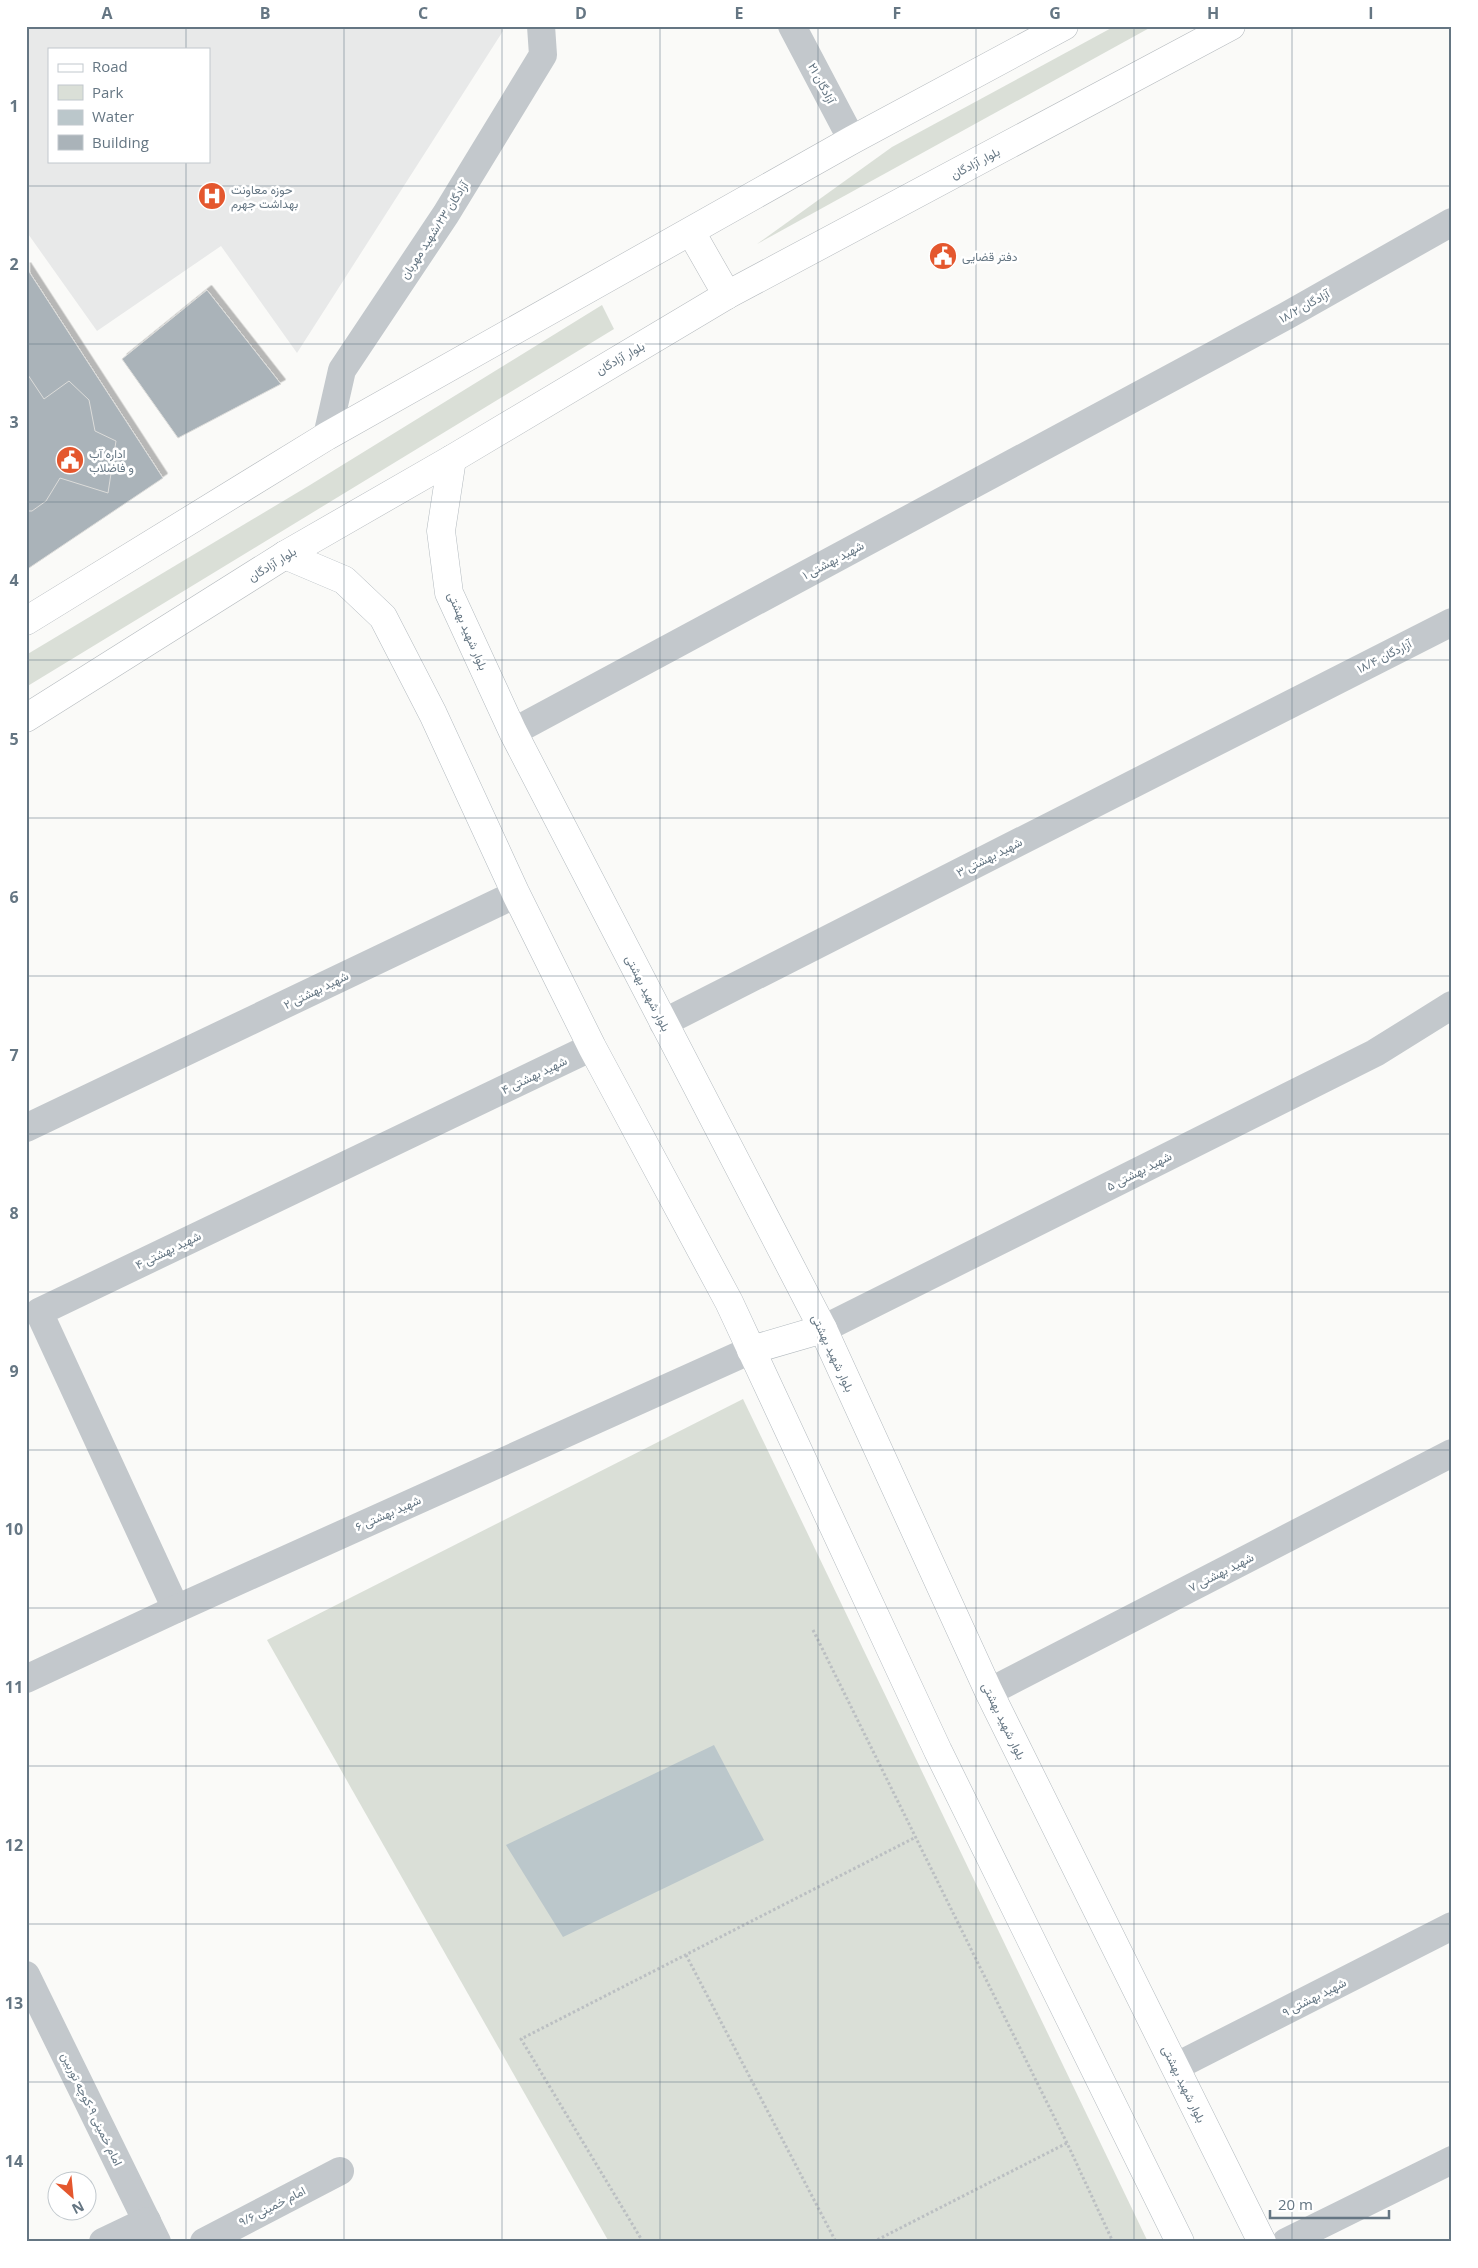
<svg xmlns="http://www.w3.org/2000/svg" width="1478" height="2268" font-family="'Open Sans',Vazirmatn,sans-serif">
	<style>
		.built { fill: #e8e9e9; fill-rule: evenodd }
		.green { fill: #dadfd7 }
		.water { fill: #bbc7cb }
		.building { fill: #aab3b9; stroke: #dcdcda; filter: url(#shadow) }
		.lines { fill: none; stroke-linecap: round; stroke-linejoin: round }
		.secondary-casing { stroke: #b3babf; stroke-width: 29 }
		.primary-casing { stroke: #b5babe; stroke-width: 29 }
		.path { stroke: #bbbfc2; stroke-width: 3; stroke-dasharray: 2.5 2.5; stroke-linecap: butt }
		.street { stroke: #c3c8cc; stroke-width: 28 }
		.secondary { stroke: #fff; stroke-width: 28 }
		.primary { stroke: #fff; stroke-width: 28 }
		.grid { fill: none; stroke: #657683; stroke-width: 1; stroke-opacity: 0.55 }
		.labels { text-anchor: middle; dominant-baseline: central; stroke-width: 5; stroke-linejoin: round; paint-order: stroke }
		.street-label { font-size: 12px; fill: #657683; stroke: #fff }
		.poi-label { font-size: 12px; fill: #657683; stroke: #fff; text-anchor: start }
		.neatline { fill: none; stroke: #657683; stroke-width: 2 }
		.grid-label { font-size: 16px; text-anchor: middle; font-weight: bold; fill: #657683 }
	</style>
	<defs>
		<filter id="shadow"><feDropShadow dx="4.5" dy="-4.5" stdDeviation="0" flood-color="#0004"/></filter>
	</defs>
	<rect width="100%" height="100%" fill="#fafaf8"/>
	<path class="built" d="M26,26H502L503,31L297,353L221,246L97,331L26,231ZM49,49H209V161H49Z"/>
	<g class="green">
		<path d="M1115,26H1153L757,244L892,147Z"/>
		<path d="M602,305L614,329L26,687V655L310,485Z"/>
		<path d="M743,1399L1148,2242H609L267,1640Z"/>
	</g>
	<path class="water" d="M714,1745L764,1840L563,1937L506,1845Z"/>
	<g class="building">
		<path d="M26,267L163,478L26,570Z"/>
		<path d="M207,290L281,384L178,438L122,359Z"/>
		<path d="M26,372L44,399L69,381L89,400L95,431L116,441L108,493L60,478L46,501L32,511H26Z"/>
	</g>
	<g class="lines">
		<defs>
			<g id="secondary">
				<path d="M452,459L441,531L449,593L513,732L823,1329L989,1692L1262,2242"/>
				<path d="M285,555L344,580L383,617L433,714L516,894L592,1047L729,1302L938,1751L1180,2242"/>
				<path d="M751,1350L823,1329"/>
			</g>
			<g id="primary">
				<path d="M691,232L727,295"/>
				<path d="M26,621L327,436L852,140L1064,26"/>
				<path d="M26,718L285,555L452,459L727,295L1231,26"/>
			</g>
		</defs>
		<use href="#secondary" class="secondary-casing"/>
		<use href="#primary" class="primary-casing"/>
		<g class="path">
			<path d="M813,1630L1067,2143L1113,2242"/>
			<path d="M686,1955L836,2242"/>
			<path d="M643,2242L521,2039L916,1837"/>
			<path d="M873,2242L1067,2143"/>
		</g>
		<g class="street">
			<path d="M792,26L852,140"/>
			<path d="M327,436L342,370L446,214L543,55L541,26"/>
			<path d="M513,732L1286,316L1452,222"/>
			<path d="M663,1023L1452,622"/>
			<path d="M26,1128L516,894"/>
			<path d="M823,1329L1375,1053L1452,1005"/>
			<path d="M176,1609L39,1312L592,1047"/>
			<path d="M26,1679L176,1609L751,1350"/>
			<path d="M989,1692L1452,1453"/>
			<path d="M26,1975L157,2242"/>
			<path d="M1175,2067L1452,1926"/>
			<path d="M103,2242L147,2221"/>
			<path d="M204,2242L340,2171"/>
			<path d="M1286,2242L1452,2160"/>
		</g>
		<use href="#secondary" class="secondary"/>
		<use href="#primary" class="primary"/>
	</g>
	<path class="grid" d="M186,26V49M344,26V2242M502,26V2242M660,26V2242M818,26V2242M976,26V2242M1134,26V2242M1292,26V2242M186,161V2242M26,186H1452M26,344H1452M26,502H1452M26,660H1452M26,818H1452M26,976H1452M26,1134H1452M26,1292H1452M26,1450H1452M26,1608H1452M26,1766H1452M26,1924H1452M26,2082H1452"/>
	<defs>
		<symbol id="hospital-disc" viewBox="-11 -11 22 22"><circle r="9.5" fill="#e4572e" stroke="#fff"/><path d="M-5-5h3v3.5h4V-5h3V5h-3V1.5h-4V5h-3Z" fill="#fff"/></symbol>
		<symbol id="civic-disc" viewBox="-11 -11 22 22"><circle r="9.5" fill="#e4572e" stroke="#fff"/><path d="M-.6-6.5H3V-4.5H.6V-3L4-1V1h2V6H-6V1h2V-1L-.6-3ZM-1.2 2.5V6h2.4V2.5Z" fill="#fff"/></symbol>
	</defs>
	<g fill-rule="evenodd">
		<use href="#hospital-disc" x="196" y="180" width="32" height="32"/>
		<use href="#civic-disc" x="927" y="240" width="32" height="32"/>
		<use href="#civic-disc" x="54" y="444" width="32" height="32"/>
	</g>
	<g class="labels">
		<g class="street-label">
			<text transform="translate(822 83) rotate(62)">آزادگان ۲۱</text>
			<text transform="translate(975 163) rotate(-28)">بلوار آزادگان</text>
			<text transform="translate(434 230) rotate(-57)">آزادگان ۲۳/شهید مهربان</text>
			<text transform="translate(1304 306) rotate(-29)">آزادگان ۱۸/۲</text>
			<text transform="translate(620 358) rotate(-30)">بلوار آزادگان</text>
			<text transform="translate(833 560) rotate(-28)">شهید بهشتی ۱</text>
			<text transform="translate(272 564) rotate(-32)">بلوار آزادگان</text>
			<text transform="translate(468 631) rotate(67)">بلوار شهید بهشتی</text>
			<text transform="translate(1384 656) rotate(-27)">آزاردگان ۱۸/۴</text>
			<text transform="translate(989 857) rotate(-27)">شهید بهشتی ۳</text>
			<text transform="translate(316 990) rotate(-26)">شهید بهشتی ۲</text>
			<text transform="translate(648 993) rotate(63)">بلوار شهید بهشتی</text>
			<text transform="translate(534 1075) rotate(-26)">شهید بهشتی ۴</text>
			<text transform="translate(1139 1171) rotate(-27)">شهید بهشتی ۵</text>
			<text transform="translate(168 1250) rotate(-26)">شهید بهشتی ۴</text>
			<text transform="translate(833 1353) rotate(65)">بلوار شهید بهشتی</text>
			<text transform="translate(388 1513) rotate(-24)">شهید بهشتی ۶</text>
			<text transform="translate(1221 1572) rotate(-27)">شهید بهشتی ۷</text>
			<text transform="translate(1004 1721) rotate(64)">بلوار شهید بهشتی</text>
			<text transform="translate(1314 1997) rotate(-27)">شهید بهشتی ۹</text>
			<text transform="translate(1184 2084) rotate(64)">بلوار شهید بهشتی</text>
			<text transform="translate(92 2109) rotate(64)">امام خمینی ۹-کوچه توربین</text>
			<text transform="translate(272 2206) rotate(-27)">امام خمینی ۹/۶</text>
		</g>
		<g class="poi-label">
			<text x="231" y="189">حوزه معاونت<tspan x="231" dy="14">بهداشت جهرم</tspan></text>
			<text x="962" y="256">دفتر قضایی</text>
			<text x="89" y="453">اداره آب<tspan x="89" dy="14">و فاضلاب</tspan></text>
		</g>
	</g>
	<rect width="1478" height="2268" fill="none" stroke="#ffffff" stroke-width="55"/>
	<rect x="48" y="48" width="162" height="115" fill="#ffffff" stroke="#c1c8cd"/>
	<rect x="58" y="64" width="25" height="8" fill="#ffffff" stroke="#c1c8cd"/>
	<text x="92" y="72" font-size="15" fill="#657683">Road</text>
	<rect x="58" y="85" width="25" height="15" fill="#dadfd7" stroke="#c1c8cd"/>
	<text x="92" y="98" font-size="15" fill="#657683">Park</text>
	<rect x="58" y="110" width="25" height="15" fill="#bbc7cb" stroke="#c1c8cd"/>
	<text x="92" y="122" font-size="15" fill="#657683">Water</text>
	<rect x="58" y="135" width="25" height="15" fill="#aab3b9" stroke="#c1c8cd"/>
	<text x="92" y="148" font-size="15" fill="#657683">Building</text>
	<g transform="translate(72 2196) rotate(153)"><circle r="24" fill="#ffffff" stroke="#c1c8cd"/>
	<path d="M0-4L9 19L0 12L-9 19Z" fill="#e4572e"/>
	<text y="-8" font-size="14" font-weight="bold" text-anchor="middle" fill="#657683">N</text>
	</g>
	<path d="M1270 2210v8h119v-8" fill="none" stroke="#657683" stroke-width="2.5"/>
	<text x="1278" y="2210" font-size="15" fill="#657683" stroke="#ffffff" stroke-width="4" paint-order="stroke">20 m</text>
	<rect x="28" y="28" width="1422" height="2212" class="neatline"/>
	<g class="grid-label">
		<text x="107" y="19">A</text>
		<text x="265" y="19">B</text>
		<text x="423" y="19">C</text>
		<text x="581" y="19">D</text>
		<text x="739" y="19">E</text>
		<text x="897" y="19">F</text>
		<text x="1055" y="19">G</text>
		<text x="1213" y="19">H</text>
		<text x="1371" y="19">I</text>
		<text x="14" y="112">1</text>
		<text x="14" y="270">2</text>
		<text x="14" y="428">3</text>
		<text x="14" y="586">4</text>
		<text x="14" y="745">5</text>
		<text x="14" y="903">6</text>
		<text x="14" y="1061">7</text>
		<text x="14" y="1219">8</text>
		<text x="14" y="1377">9</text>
		<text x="14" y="1535">10</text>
		<text x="14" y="1693">11</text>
		<text x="14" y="1851">12</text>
		<text x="14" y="2009">13</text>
		<text x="14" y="2167">14</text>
	</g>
</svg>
